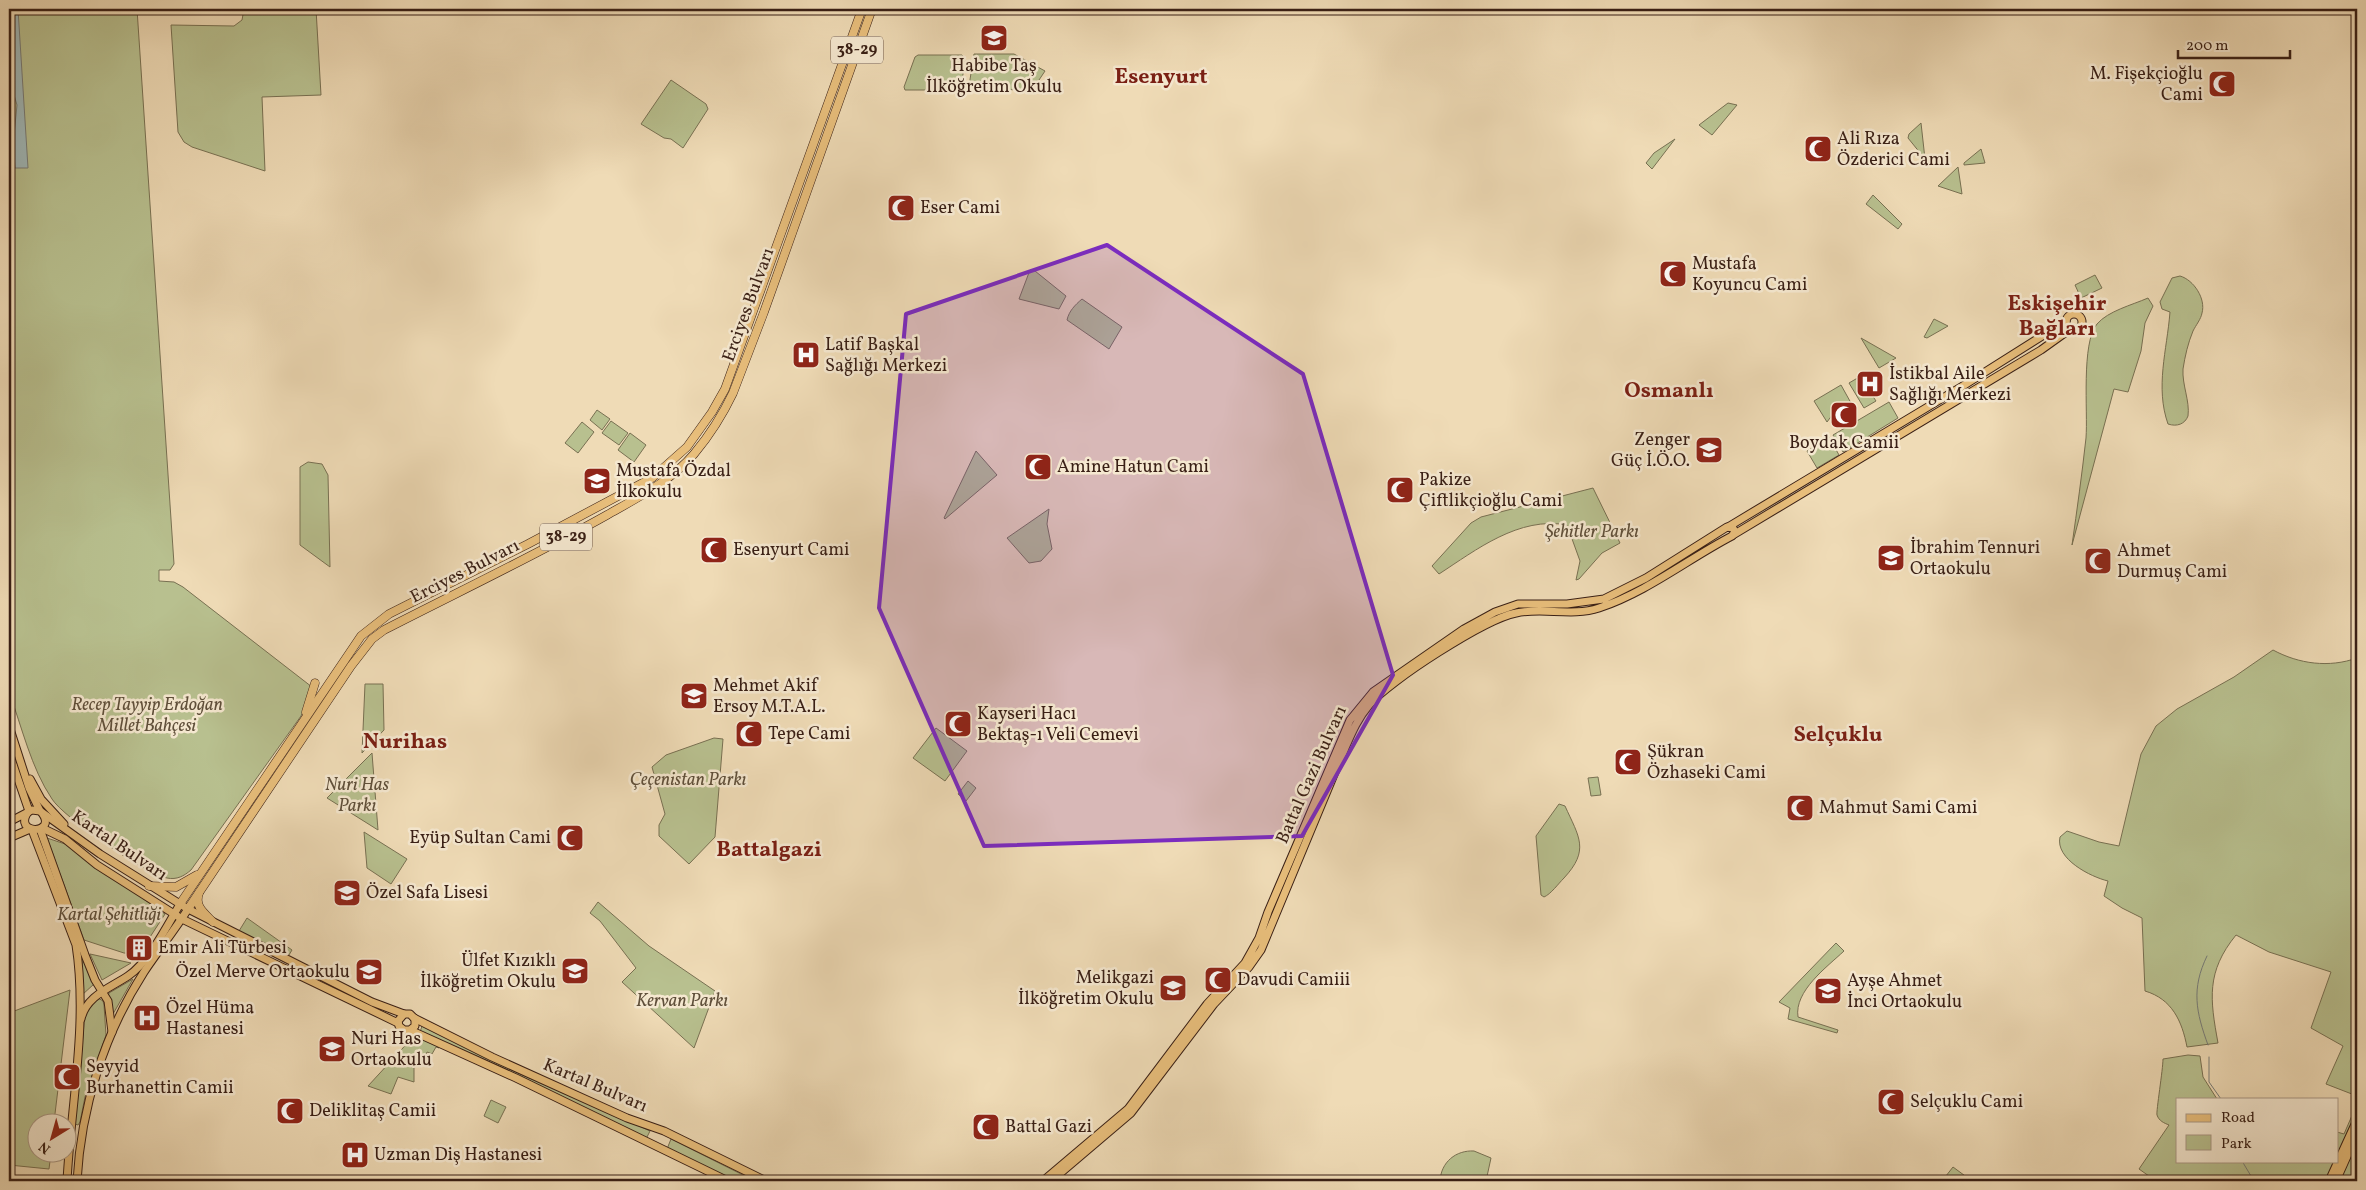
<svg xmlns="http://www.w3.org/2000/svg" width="2366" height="1190" font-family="Vollkorn,serif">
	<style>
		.green { fill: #b8c08f; stroke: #787052 }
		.water { fill: #9fb8b9; stroke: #767b77 }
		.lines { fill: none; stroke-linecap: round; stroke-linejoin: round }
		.stream { stroke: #767b77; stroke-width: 1 }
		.major-casing { stroke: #391f15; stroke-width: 9 }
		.highway-casing { stroke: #391f15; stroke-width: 9 }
		.major { stroke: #e8be7b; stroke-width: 7 }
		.highway { stroke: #e8be7b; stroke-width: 8 }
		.marked { fill: #7b2cbf; fill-opacity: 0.2; stroke: #7b2cbf; stroke-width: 4; stroke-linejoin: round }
		.labels { text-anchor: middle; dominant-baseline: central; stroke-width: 5; stroke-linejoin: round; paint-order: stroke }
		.shield { fill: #f5e8d0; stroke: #715b4d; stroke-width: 1 }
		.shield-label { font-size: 16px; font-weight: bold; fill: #391f15 }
		.poi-label { font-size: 18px; fill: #391f15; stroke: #f5e8d0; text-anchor: start }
		.street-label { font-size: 18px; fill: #391f15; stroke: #f5e8d0 }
		.park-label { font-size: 18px; font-style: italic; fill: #5f4f3a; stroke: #f5e8d0 }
		.district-label { font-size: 22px; font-weight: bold; fill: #7a1f14; stroke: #f5e8d0 }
	</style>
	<rect width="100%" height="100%" fill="#efdbb6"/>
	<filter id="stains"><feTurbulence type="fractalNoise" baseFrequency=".004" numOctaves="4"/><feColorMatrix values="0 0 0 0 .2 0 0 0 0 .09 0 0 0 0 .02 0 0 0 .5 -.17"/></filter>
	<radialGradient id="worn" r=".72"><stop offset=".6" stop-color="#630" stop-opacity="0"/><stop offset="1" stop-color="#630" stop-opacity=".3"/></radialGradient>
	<g class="green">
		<path d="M9,9H137L174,564L170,570H159V581L174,582L183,587L312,687L301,716L191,870C184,876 177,880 167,878C147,875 63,817 52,799C31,768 22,727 9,692Z"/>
		<path d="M244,9H316L321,95L262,97L265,171L192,147L184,142L178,132L171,25L234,26L242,20Z"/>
		<path d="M974,54H1014L1045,71L1035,86L1028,90L971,89L969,86Z"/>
		<path d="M918,55H962L965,58L961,90H905L904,87L915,57Z"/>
		<path d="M671,80L706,104L708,109L683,148L671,139L664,138L641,124Z"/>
		<path d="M1728,103L1737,105L1712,135L1699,125Z"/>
		<path d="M1921,123L1925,159L1908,138L1909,134Z"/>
		<path d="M1675,139L1652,169L1646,163L1654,153Z"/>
		<path d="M1981,149L1985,163L1964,165V163Z"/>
		<path d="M1958,167L1962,194L1938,186Z"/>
		<path d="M1873,195L1902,224L1898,229L1866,204Z"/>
		<path d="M1030,270L1035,271L1066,296L1059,309L1019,299Z"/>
		<path d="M2095,275L2102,288L2081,298L2075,285Z"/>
		<path d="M2180,276C2194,280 2206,299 2202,313C2201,319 2196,325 2193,331C2188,343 2185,356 2183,369C2182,385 2190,401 2188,416C2185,424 2177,427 2168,424C2155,387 2167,350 2170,312L2162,309L2160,302L2172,278Z"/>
		<path d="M2148,298L2153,306L2145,323L2141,351L2128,392L2114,389L2072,545C2077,510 2082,474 2086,438C2088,412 2081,343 2097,324C2108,311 2132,305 2148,298Z"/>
		<path d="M1082,299L1122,327L1109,349L1067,320C1069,311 1075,305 1082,299Z"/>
		<path d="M1934,319L1948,326L1927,338L1924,337Z"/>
		<path d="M1861,338L1896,358L1879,368Z"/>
		<path d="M1861,376L1866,383L1862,388L1866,394L1870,392L1876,401L1864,408L1849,383Z"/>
		<path d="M1841,385L1856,412L1852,414L1839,406L1827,422L1814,401Z"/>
		<path d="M1889,402L1898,418L1843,452L1833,435Z"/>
		<path d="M597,410L610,419L602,430L590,420Z"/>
		<path d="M611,421L628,433L619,445L602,433Z"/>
		<path d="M582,422L594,432L578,453L565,443Z"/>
		<path d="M630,433L646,445L634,462L618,450Z"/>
		<path d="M1829,437L1839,455L1817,468L1807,451Z"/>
		<path d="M976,451L997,475L945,519L944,518Z"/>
		<path d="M308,462L322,464L328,475L330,567L300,545V467Z"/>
		<path d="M1593,488L1620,543L1602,553L1579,579L1576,580L1580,561L1567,525C1519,516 1476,550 1439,574L1432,566L1471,523L1481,517Z"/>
		<path d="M1049,509L1047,524L1052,549L1041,561L1029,563L1007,538Z"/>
		<path d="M2273,650C2299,664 2329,668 2357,658V1096L2326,1084L2343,1046L2311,1028L2331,972L2269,952L2236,935C2206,972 2210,999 2218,1043L2187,1047C2182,1021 2172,999 2145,991L2142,918L2122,908L2104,896L2108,881C2091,877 2055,859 2060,837L2067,831L2099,842L2119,846L2141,754L2156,726L2177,709L2234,677Z"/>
		<path d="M365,684H383L384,730L362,753Z"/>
		<path d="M936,728L967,751L945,781L913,758Z"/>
		<path d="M714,738L723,739L715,837L689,864L659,836V825L665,814L652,767L666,755Z"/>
		<path d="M372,753L378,830L327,798Z"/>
		<path d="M1598,777L1601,795L1591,796L1588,778Z"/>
		<path d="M968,781L976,788L966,801L958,794Z"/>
		<path d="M1559,804L1565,806C1579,837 1590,850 1564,878C1558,884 1551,894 1544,897L1541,895L1536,836Z"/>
		<path d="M364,832L407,859L391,884L367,868Z"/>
		<path d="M47,838L65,844L165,914L139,954L124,953L84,940Z"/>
		<path d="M598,902L649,946L715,991L694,1048L622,982L636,968L600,921L590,913Z"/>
		<path d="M247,918L292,950L289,955L239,931Z"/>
		<path d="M1836,943L1844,951C1827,967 1794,991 1798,1017L1838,1030L1837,1033L1788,1019L1790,1008L1779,1002Z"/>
		<path d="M90,954L131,963L102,980Z"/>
		<path d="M82,956L94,984L82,995Z"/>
		<path d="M133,979L113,1014L108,996L109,993Z"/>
		<path d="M70,990L54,1122H38V1152L51,1153L49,1169L9,1165V1013Z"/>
		<path d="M98,998L103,1001L104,1005L106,1035L85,1097L80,1122L78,1125L75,1124L85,1013L88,1007Z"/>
		<path d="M422,1026L650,1131L646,1139L501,1067L420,1032Z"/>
		<path d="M413,1037H419L441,1045L439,1048L436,1047L432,1054L427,1052L422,1065L414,1062V1082L398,1077L391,1094L368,1086Z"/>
		<path d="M2188,1055L2200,1056L2203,1077L2217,1099H2177V1161H2337V1132L2344,1134L2357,1104V1181H2156L2139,1169L2169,1125C2164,1123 2159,1121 2157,1115C2156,1112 2163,1069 2163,1059Z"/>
		<path d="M491,1100L506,1107L498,1123L484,1116Z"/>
		<path d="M671,1139L753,1180L752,1181H733L667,1149Z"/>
		<path d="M1474,1151L1491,1158L1486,1181H1440C1441,1162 1456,1150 1474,1151Z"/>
		<path d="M1953,1167L1972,1181L2003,1179L2007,1181H1942Z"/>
	</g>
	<path class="water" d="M9,9H18L28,168H15L13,145L17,105L11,85V73L14,55L13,44L9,33Z"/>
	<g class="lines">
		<g class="stream">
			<path d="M2207,956C2191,989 2196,1012 2208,1045"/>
			<path d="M2209,1057V1082L2221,1099"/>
			<path d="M2242,1161L2254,1181"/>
		</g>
		<defs>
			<g id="major">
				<circle cx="2074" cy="322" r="8"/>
				<path d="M1728,527L1966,384L2066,321"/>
				<path d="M1733,535L2041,350L2069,330"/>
				<path d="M9,726L29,788L40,811"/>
				<path d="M9,753L29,811"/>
				<path d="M30,779L41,799L64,824"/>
				<path d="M9,794L13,766"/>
				<path d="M28,812C12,835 58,835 42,813"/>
				<path d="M9,822L32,810L40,811L100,854L188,909L372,1002L404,1014"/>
				<path d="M42,828L65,839L97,865L182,919L398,1023"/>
				<path d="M40,829L85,955L95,980L108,1001L112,1032"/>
				<path d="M32,830L76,945C88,1023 71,1104 67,1181"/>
				<path d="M9,838L30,829"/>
				<path d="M414,1018L492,1057L627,1118L664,1131L764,1180"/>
				<path d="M81,1019C86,996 110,988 128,976C149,962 167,926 180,904"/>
				<path d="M410,1030L415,1026V1019L410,1014H404L398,1021L399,1026L404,1030H410L516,1078L728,1181"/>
				<path d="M77,1181C81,1108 104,1034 144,972C158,951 174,931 188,909"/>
				<path d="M1043,1181L1128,1109L1207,1004L1245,963L1259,938L1268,912L1350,720L1373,692L1464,629L1495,612L1518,604H1567L1604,599L1646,578L1727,527L1733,528L1735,532L1732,536C1688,559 1647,592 1599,608C1572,617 1543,607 1516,613C1485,619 1389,681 1369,705C1358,718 1352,732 1345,748L1261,950L1249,967L1214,1004L1131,1113L1051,1181"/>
				<path d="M2329,1181L2357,1120"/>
				<path d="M2336,1181L2357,1134"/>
			</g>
			<g id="highway">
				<path d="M306,712L315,683"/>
				<path d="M149,886L176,887L197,875"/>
				<path d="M199,893C194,906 204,913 213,922"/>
				<path d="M180,904L361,636L389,614L528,544L652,478L687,447L712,412L725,389L862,9"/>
				<path d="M188,909L351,666L372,639L384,630C458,592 534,556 607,515C637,498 671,481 694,454C709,436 723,414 733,393L764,312L872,9"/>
			</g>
		</defs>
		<use href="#major" class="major-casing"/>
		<use href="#highway" class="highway-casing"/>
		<use href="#major" class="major"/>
		<use href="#highway" class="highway"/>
	</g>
	<path class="marked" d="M1107,245L1303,374L1393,675L1302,836L984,846L879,608L906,314Z"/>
	<defs>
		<symbol id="school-square" viewBox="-11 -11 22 22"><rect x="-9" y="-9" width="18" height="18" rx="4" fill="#8f2418" stroke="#f5e8d0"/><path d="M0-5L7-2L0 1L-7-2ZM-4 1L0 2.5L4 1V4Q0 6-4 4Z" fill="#fff"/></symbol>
		<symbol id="mosque-square" viewBox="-11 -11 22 22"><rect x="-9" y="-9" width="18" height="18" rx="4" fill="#8f2418" stroke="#f5e8d0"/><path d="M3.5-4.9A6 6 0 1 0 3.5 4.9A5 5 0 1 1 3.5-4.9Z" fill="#fff"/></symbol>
		<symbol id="hospital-square" viewBox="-11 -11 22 22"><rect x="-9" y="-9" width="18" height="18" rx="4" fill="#8f2418" stroke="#f5e8d0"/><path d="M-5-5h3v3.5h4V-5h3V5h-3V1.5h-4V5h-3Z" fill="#fff"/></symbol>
		<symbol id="building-square" viewBox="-11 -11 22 22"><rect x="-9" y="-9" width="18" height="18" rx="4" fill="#8f2418" stroke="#f5e8d0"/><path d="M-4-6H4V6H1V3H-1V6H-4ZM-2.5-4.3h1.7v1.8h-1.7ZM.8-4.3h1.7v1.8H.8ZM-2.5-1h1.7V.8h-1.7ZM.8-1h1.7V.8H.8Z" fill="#fff"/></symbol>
	</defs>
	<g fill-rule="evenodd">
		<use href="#school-square" x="978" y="22" width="32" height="32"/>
		<use href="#mosque-square" x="2206" y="68" width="32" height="32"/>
		<use href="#mosque-square" x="1802" y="133" width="32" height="32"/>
		<use href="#mosque-square" x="885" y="192" width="32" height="32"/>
		<use href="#mosque-square" x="1657" y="258" width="32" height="32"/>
		<use href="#hospital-square" x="790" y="339" width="32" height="32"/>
		<use href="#hospital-square" x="1854" y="368" width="32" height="32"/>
		<use href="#mosque-square" x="1828" y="399" width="32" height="32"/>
		<use href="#school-square" x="1693" y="434" width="32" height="32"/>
		<use href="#mosque-square" x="1022" y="451" width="32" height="32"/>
		<use href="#school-square" x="581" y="465" width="32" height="32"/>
		<use href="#mosque-square" x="1384" y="474" width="32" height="32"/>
		<use href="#mosque-square" x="698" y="534" width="32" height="32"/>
		<use href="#school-square" x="1875" y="542" width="32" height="32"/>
		<use href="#mosque-square" x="2082" y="545" width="32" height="32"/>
		<use href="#school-square" x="678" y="680" width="32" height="32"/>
		<use href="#mosque-square" x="942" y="708" width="32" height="32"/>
		<use href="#mosque-square" x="733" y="718" width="32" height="32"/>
		<use href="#mosque-square" x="1612" y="746" width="32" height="32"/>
		<use href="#mosque-square" x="1784" y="792" width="32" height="32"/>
		<use href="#mosque-square" x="554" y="822" width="32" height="32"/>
		<use href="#school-square" x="331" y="877" width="32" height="32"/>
		<use href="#building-square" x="123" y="932" width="32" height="32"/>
		<use href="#school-square" x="559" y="955" width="32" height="32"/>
		<use href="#school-square" x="353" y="956" width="32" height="32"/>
		<use href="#mosque-square" x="1202" y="964" width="32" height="32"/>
		<use href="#school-square" x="1157" y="972" width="32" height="32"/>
		<use href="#school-square" x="1812" y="975" width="32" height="32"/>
		<use href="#hospital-square" x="131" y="1002" width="32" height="32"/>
		<use href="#school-square" x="316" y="1033" width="32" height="32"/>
		<use href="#mosque-square" x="51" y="1061" width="32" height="32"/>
		<use href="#mosque-square" x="1875" y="1086" width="32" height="32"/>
		<use href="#mosque-square" x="274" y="1095" width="32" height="32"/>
		<use href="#mosque-square" x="970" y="1111" width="32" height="32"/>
		<use href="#hospital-square" x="339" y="1139" width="32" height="32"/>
	</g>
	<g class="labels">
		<g class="shield">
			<rect x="831" y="36.5" width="52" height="27" rx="4"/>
			<rect x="540" y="523.5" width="52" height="27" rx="4"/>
		</g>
		<g class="shield-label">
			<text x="857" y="50">38-29</text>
			<text x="566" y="537">38-29</text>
		</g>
		<g class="poi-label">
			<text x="994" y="66" text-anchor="middle">Habibe Taş<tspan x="994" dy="21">İlköğretim Okulu</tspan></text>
			<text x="2203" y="74" text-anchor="end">M. Fişekçioğlu<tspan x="2203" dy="21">Cami</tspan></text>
			<text x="1837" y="139">Ali Rıza<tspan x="1837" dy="21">Özderici Cami</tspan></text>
			<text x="920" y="208">Eser Cami</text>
			<text x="1692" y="264">Mustafa<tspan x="1692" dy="21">Koyuncu Cami</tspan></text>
			<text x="825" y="345">Latif Başkal<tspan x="825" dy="21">Sağlığı Merkezi</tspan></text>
			<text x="1889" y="374">İstikbal Aile<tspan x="1889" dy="21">Sağlığı Merkezi</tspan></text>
			<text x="1690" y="440" text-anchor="end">Zenger<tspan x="1690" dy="21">Güç İ.Ö.O.</tspan></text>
			<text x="1844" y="443" text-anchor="middle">Boydak Camii</text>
			<text x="1057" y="467">Amine Hatun Cami</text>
			<text x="616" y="471">Mustafa Özdal<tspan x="616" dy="21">İlkokulu</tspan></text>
			<text x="1419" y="480">Pakize<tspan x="1419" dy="21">Çiftlikçioğlu Cami</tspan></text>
			<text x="1910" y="548">İbrahim Tennuri<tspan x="1910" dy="21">Ortaokulu</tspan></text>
			<text x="733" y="550">Esenyurt Cami</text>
			<text x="2117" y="551">Ahmet<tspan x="2117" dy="21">Durmuş Cami</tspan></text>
			<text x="713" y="686">Mehmet Akif<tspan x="713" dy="21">Ersoy M.T.A.L.</tspan></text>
			<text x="977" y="714">Kayseri Hacı<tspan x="977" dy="21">Bektaş-ı Veli Cemevi</tspan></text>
			<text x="768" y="734">Tepe Cami</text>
			<text x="1647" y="752">Şükran<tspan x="1647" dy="21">Özhaseki Cami</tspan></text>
			<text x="1819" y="808">Mahmut Sami Cami</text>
			<text x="551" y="838" text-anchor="end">Eyüp Sultan Cami</text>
			<text x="366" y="893">Özel Safa Lisesi</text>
			<text x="158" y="948">Emir Ali Türbesi</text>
			<text x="556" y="961" text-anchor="end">Ülfet Kızıklı<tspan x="556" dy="21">İlköğretim Okulu</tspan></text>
			<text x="350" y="972" text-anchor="end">Özel Merve Ortaokulu</text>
			<text x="1154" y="978" text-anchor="end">Melikgazi<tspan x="1154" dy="21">İlköğretim Okulu</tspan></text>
			<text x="1237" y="980">Davudi Camiii</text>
			<text x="1847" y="981">Ayşe Ahmet<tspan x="1847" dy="21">İnci Ortaokulu</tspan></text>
			<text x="166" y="1008">Özel Hüma<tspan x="166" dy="21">Hastanesi</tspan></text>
			<text x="351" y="1039">Nuri Has<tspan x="351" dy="21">Ortaokulu</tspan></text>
			<text x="86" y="1067">Seyyid<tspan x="86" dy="21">Burhanettin Camii</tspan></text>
			<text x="1910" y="1102">Selçuklu Cami</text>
			<text x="309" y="1111">Deliklitaş Camii</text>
			<text x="1005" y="1127">Battal Gazi</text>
			<text x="374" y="1155">Uzman Diş Hastanesi</text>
		</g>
		<g class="street-label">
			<text transform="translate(749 305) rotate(-70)">Erciyes Bulvarı</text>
			<text transform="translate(465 572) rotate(-27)">Erciyes Bulvarı</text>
			<text transform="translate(1312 775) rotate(-66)">Battal Gazi Bulvarı</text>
			<text transform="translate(119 846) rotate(34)">Kartal Bulvarı</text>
			<text transform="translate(595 1086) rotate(23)">Kartal Bulvarı</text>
		</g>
		<g class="park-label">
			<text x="1592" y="532">Şehitler Parkı</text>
			<text x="147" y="705">Recep Tayyip Erdoğan<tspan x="147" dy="21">Millet Bahçesi</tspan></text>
			<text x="688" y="780">Çeçenistan Parkı</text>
			<text x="357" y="785">Nuri Has<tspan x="357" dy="21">Parkı</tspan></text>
			<text x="109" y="915">Kartal Şehitliği</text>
			<text x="682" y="1001">Kervan Parkı</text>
		</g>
		<g class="district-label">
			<text x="1161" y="77">Esenyurt</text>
			<text x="2057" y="304">Eskişehir<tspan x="2057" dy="25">Bağları</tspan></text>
			<text x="1669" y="391">Osmanlı</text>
			<text x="1838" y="735">Selçuklu</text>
			<text x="405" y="742">Nurihas</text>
			<text x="769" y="850">Battalgazi</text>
		</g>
	</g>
	<rect width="2366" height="1190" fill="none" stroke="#efdbb6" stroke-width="30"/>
	<rect x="10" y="10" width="2346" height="1170" fill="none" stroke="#391f15" stroke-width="2.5"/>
	<rect x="15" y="15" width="2336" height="1160" fill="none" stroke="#391f15"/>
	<rect x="2176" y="1098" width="162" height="65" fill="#f5e8d0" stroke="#aa9885"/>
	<rect x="2186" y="1114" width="25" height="8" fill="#e8be7b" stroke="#aa9885"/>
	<text x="2221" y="1122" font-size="15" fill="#391f15">Road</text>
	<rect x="2186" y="1135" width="25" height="15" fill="#b8c08f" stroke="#aa9885"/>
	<text x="2221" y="1148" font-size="15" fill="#391f15">Park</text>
	<g transform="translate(52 1138) rotate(217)"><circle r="24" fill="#f5e8d0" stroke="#aa9885"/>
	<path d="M0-4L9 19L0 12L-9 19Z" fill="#8f2418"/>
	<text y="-8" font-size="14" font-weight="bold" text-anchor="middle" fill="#391f15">N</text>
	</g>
	<path d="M2178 50v8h112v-8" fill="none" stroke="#391f15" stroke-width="2.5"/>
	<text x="2186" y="50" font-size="15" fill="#391f15" stroke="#f5e8d0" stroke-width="4" paint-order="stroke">200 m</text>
	<rect width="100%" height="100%" filter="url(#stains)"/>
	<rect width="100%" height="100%" fill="url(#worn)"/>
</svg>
